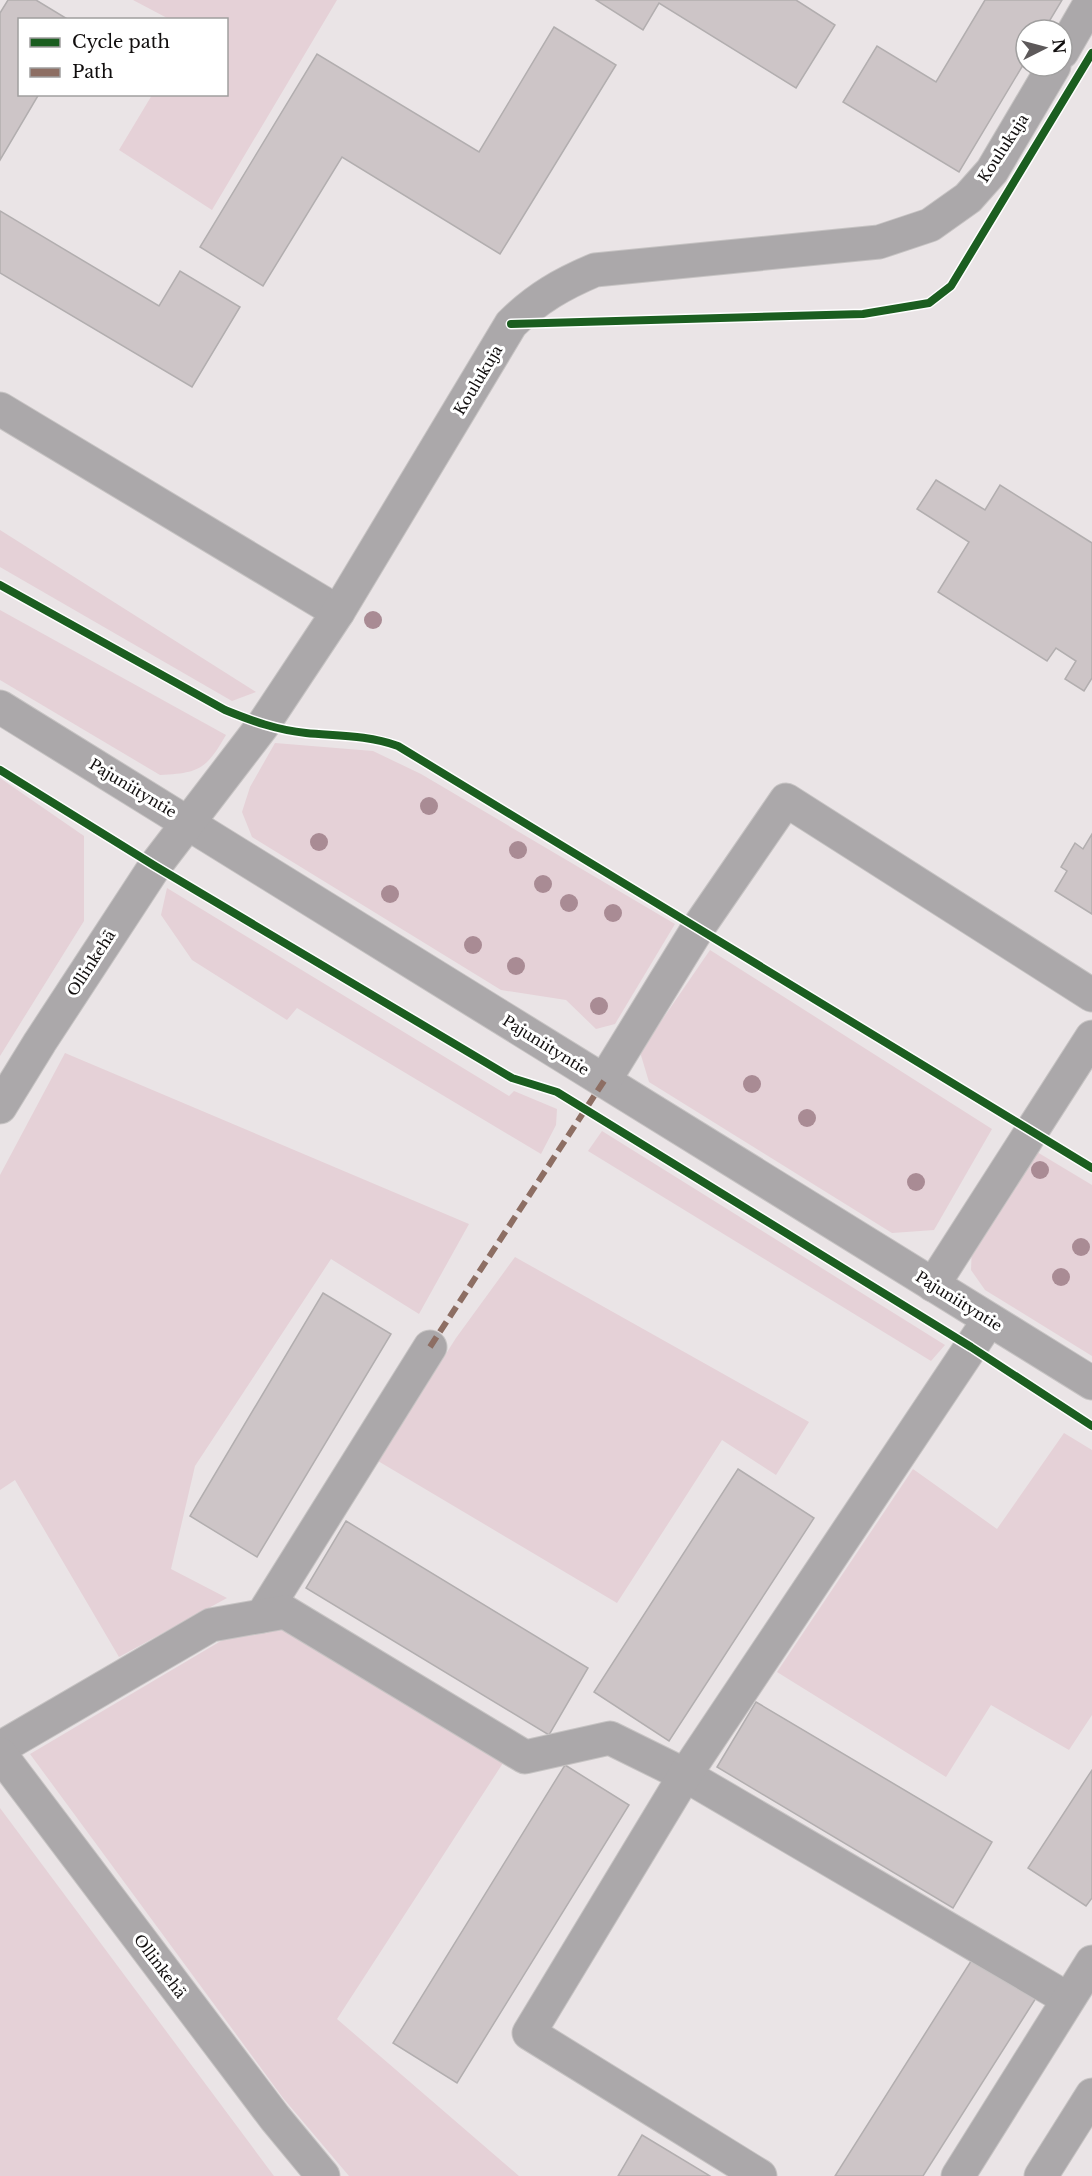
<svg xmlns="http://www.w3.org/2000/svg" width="1092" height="2176" font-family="'Libre Baskerville',serif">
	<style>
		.green { fill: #e5d1d7 }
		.building { fill: #cdc5c7; stroke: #b2aeaf; stroke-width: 1.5 }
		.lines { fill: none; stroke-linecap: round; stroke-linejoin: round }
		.minor-casing { stroke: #c6c3c3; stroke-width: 35 }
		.minor { stroke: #aba8aa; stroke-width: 33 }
		.quiet { stroke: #8d6e63; stroke-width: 6; stroke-dasharray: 12 6; stroke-linecap: butt }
		.cycleway-casing { stroke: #fff; stroke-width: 11 }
		.cycleway { stroke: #1b5e20; stroke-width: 8 }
		.tree { fill: #a98b94 }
		.labels { text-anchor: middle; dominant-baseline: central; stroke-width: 6; stroke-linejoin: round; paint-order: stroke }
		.street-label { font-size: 15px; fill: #110e0e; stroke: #fff }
	</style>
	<rect width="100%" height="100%" fill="#eae4e6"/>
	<g class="green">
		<path d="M133,0H337L212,210L119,150L152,95L226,94V20L169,19Z"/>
		<path d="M0,530L256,692L232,701L0,567Z"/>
		<path d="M0,610L226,735C206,769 200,773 160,775L0,680Z"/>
		<path d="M275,743L373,751L421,774L675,924L615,1024L596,1029L566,1000L501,990L252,837L242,812L250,787Z"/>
		<path d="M0,778L84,836V921L0,1056Z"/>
		<path d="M167,888L509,1096L514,1091L557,1109L556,1125L541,1154L297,1008L287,1020L192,960L161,915Z"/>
		<path d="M710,950L992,1129L934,1230L892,1233L649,1082L640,1052Z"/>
		<path d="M65,1053L469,1224L419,1314L331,1259L195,1466L171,1569L227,1598L119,1657L15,1480L0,1490V1175Z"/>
		<path d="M602,1131L945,1345L931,1361L588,1151Z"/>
		<path d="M1032,1149L1092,1185V1356L985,1290L971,1270L972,1246Z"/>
		<path d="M515,1257L809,1422L776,1475L722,1440L617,1603L378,1461L456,1338Z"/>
		<path d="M1064,1433L1092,1450V1715L1069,1750L991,1705L946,1777L777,1672L913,1469L997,1529Z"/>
		<path d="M284,1628L503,1763L337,2019L519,2176H349L283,2098L30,1754L231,1635Z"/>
		<path d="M0,1808L274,2176H0Z"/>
	</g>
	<g class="building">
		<path d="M8,0H36L69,20H20V94H39L0,160V13Z"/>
		<path d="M596,0H796L835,25L796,88L659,3L643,30Z"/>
		<path d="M985,0H1062L1044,30H1026V60L959,172L843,102L877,46L936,82Z"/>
		<path d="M554,27L616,65L500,254L342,157L263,286L200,247L317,54L479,152Z"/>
		<path d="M0,211L159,306L180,271L240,307L192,387L0,273Z"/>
		<path d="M936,480L985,510L1000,485L1092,543V678L1084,691L1065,679L1076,661L1056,648L1047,661L938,592L969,542L917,509Z"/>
		<path d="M1092,834V914L1055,891L1067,871L1061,867L1075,843L1083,849Z"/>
		<path d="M323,1293L391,1334L257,1557L190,1516Z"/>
		<path d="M738,1469L814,1518L669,1741L594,1692Z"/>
		<path d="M346,1521L588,1668L549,1735L306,1588Z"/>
		<path d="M756,1702L992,1842L953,1908L717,1767Z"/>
		<path d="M565,1765L629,1805L457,2083L393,2043Z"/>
		<path d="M1092,1770V1898L1086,1906L1028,1868Z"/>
		<path d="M973,1958L1036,1998L923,2176H835Z"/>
		<path d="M642,2135L710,2176H618Z"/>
	</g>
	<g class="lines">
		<defs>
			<g id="minor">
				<path d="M1062,52L1092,0"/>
				<path d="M0,409L338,612"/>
				<path d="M0,707L1092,1383"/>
				<path d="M604,1081L698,928L786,800L1092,995"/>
				<path d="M0,1107L40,1042L155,866L263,725L338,612L511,324C537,298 562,284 595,270L879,242L930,225L968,198L992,171L1054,66"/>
				<path d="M933,1285L1092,1037"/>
				<path d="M262,1616L430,1347"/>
				<path d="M0,1748L211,1625L285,1612L525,1757L610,1738L685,1775L1068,1999"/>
				<path d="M0,1754L275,2118L323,2176"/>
				<path d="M760,2176L529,2033L685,1775L989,1320"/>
				<path d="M958,2176L1092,1962"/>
				<path d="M1041,2176L1092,2095"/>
			</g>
		</defs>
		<use href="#minor" class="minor-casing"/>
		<use href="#minor" class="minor"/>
		<path class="quiet" d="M430,1347L604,1081"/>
		<defs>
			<g id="cycleway">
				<path d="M511,324L863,314L929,303L951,286L1092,53"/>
				<path d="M0,585L225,710C252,721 277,730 306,733C337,736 367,735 398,746L1092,1168"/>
				<path d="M0,770L155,866L512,1078L557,1092L971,1347L1092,1426"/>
			</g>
		</defs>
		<use href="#cycleway" class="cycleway-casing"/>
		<use href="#cycleway" class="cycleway"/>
	</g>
	<g class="tree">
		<circle cx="373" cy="620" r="9"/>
		<circle cx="429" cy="806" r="9"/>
		<circle cx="319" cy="842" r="9"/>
		<circle cx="518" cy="850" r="9"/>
		<circle cx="543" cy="884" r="9"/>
		<circle cx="390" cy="894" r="9"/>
		<circle cx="569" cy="903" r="9"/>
		<circle cx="613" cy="913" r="9"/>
		<circle cx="473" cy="945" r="9"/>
		<circle cx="516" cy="966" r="9"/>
		<circle cx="599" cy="1006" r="9"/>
		<circle cx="752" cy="1084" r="9"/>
		<circle cx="807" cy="1118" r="9"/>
		<circle cx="1040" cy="1170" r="9"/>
		<circle cx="916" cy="1182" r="9"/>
		<circle cx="1081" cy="1247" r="9"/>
		<circle cx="1061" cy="1277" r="9"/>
	</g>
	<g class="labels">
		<g class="street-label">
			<text transform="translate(1003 148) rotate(-57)">Koulukuja</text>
			<text transform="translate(478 380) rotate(-59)">Koulukuja</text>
			<text transform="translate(133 788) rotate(31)">Pajuniityntie</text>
			<text transform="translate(91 963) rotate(-57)">Ollinkehä</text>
			<text transform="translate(546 1045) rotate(32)">Pajuniityntie</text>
			<text transform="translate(959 1301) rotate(32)">Pajuniityntie</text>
			<text transform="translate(160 1966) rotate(53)">Ollinkehä</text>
		</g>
	</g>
	<rect x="18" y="18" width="210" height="78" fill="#ffffff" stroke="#a09f9f" stroke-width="1.5"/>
	<rect x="30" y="38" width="30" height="9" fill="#1b5e20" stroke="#a09f9f" stroke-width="1.5"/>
	<text x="72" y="48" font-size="18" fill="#110e0e">Cycle path</text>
	<rect x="30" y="68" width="30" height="9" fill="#8d6e63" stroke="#a09f9f" stroke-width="1.5"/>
	<text x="72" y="78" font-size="18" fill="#110e0e">Path</text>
	<g transform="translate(1044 48) rotate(84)"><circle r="28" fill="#ffffff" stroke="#a09f9f" stroke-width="1.5"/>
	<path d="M0-4.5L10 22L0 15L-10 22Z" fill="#5d595a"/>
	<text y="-9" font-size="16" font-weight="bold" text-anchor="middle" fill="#110e0e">N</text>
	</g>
</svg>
